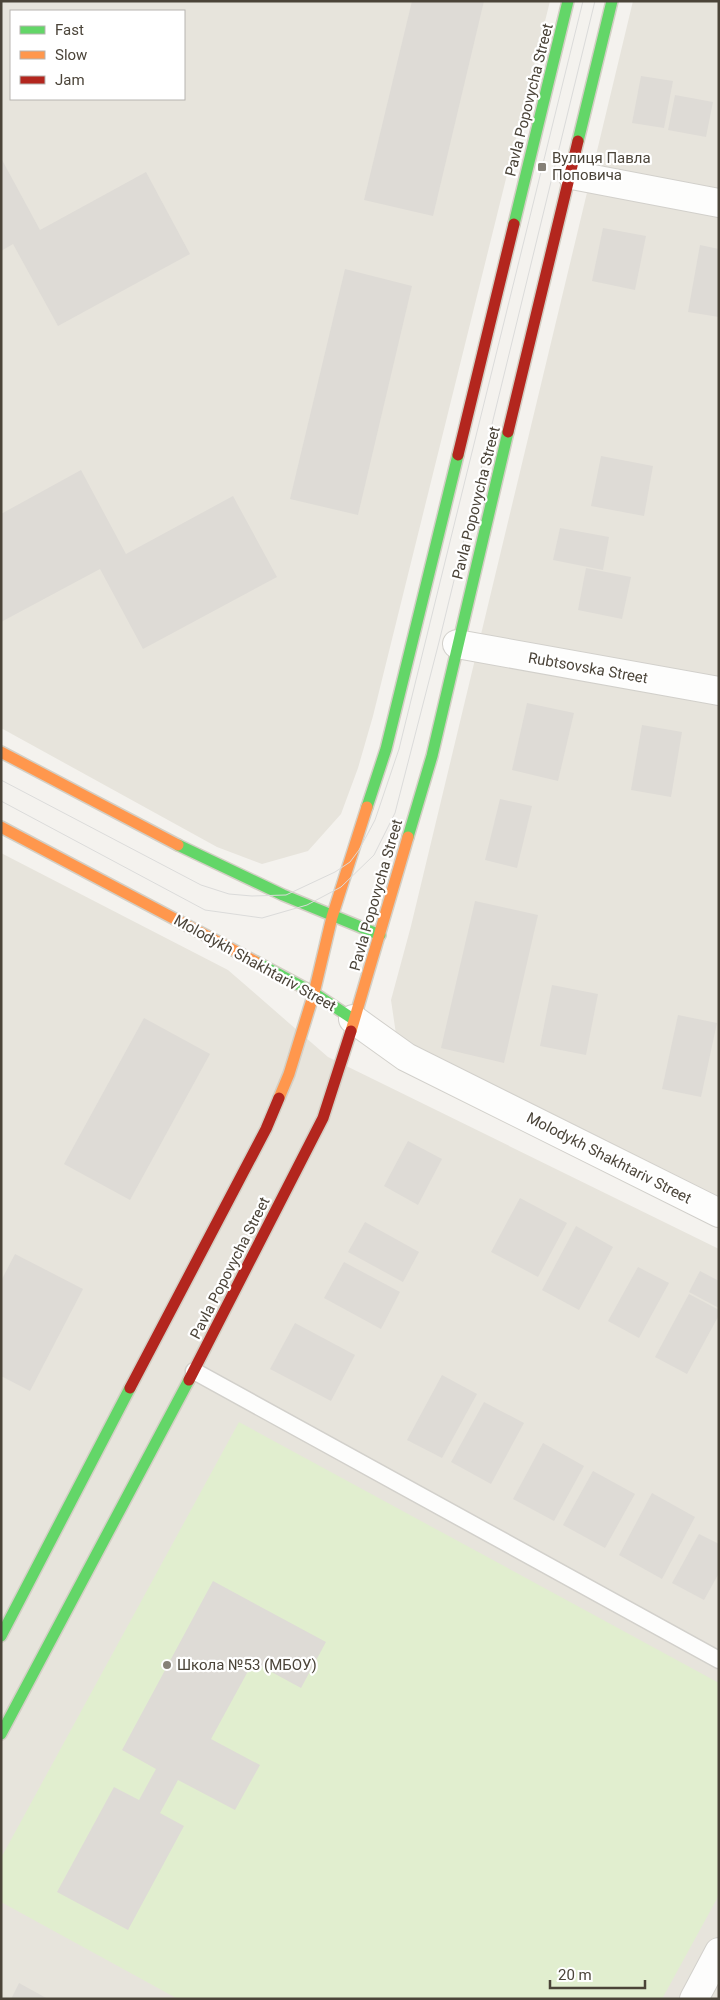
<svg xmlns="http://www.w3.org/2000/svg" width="720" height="2000" font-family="Roboto,sans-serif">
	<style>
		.residential { fill: #e7e4dc; fill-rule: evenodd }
		.green { fill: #e1eecf }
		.building { fill: #dedbd6 }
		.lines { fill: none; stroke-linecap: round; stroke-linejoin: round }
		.lane-casing { stroke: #d2d0cb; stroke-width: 19 }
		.street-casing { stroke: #d2d0cb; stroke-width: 30 }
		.fast-casing { stroke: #d3cfc5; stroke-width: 14 }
		.slow-casing { stroke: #d3cfc5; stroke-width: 14 }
		.jam-casing { stroke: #d3cfc5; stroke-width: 14 }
		.lane { stroke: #fdfdfc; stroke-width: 16 }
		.street { stroke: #fdfdfc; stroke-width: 28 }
		.fast { stroke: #63d668; stroke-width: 11 }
		.slow { stroke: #ff974d; stroke-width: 11 }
		.jam { stroke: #b3261e; stroke-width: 11 }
		.tram { stroke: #dbdbda; stroke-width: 1 }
		.poi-dot { fill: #868178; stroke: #fff; stroke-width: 2 }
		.labels { text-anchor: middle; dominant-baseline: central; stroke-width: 4.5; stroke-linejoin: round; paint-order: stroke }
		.street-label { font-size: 15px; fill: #4b4439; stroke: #fff }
		.poi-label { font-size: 15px; fill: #4b4439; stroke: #fff; text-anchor: start }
	</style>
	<rect width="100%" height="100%" fill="#f4f2ee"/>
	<g class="residential">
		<path d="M1,1H550L373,716L358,768L341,814L308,851L262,864L217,847L1,728ZM11,11H184V99H11Z"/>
		<path d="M633,1H719V1209L417,1052L396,1034L391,1000L411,926Z"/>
		<path d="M1,853L228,970L328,1057L719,1249V1999H1Z"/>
	</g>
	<path class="green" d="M239,1422L719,1683V1895L662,1999H178L1,1902V1858Z"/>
	<g class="building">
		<path d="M412,1H484L433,216L364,200Z"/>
		<path d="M641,76L673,81L664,128L632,123Z"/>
		<path d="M675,95L713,102L706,137L668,130Z"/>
		<path d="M1,158L40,230L146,172L190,254L58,326L13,244L1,251Z"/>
		<path d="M603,228L646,236L635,290L592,281Z"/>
		<path d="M700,245L719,249V317L688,312Z"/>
		<path d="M345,269L412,286L358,515L290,499Z"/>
		<path d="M601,456L653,466L644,516L591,506Z"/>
		<path d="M81,470L126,554L233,496L277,577L143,649L100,569L1,622V514Z"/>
		<path d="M560,528L609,537L603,570L553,560Z"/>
		<path d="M586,568L631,577L622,619L578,610Z"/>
		<path d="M527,703L574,713L558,781L512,770Z"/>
		<path d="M642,725L682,732L671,797L631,790Z"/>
		<path d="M500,799L532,806L517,868L485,860Z"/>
		<path d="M475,901L538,915L504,1063L441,1048Z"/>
		<path d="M552,985L598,994L586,1055L540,1046Z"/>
		<path d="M678,1015L717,1023L701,1097L662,1089Z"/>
		<path d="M144,1018L210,1054L130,1200L64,1164Z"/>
		<path d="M408,1141L442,1159L418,1205L384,1186Z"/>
		<path d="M520,1198L567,1223L538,1277L491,1252Z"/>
		<path d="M365,1222L419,1252L403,1282L348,1252Z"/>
		<path d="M576,1226L613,1247L579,1310L542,1290Z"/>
		<path d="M15,1254L83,1289L30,1391L1,1376V1281Z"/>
		<path d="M344,1262L400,1292L381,1329L324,1298Z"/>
		<path d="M638,1267L669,1283L639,1338L608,1321Z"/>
		<path d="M700,1271L719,1281V1308L689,1292Z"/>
		<path d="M689,1294L719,1310V1315L687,1374L655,1357Z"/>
		<path d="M295,1323L355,1355L331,1401L270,1369Z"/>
		<path d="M442,1375L477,1394L442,1458L407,1440Z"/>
		<path d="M484,1402L524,1423L491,1484L451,1462Z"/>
		<path d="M543,1443L584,1466L554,1521L513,1499Z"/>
		<path d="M593,1471L635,1494L605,1548L563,1525Z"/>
		<path d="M652,1493L695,1517L662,1579L619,1555Z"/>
		<path d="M699,1534L719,1544V1573L704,1600L672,1583Z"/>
		<path d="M213,1581L326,1642L301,1688L253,1662L211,1739L260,1765L235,1810L178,1780L160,1813L184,1826L128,1930L57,1892L114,1787L139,1800L156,1769L122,1750Z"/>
		<path d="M19,1983L48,1999H11Z"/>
	</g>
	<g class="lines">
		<defs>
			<path id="lane" d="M194,1371L719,1660"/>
			<g id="street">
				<path d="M572,175L719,203"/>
				<path d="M457,644L719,691"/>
				<path d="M353,1019L406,1057L719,1213"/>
				<path d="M694,1999L719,1952"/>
			</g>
			<g id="fast">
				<path d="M578,141L612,1"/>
				<path d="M514,224L568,1"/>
				<path d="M367,807L386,749L458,455"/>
				<path d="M408,837L432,756L508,432"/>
				<path d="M178,845L283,895L380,935"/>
				<path d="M256,962L314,993L353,1019"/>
				<path d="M1,1636L130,1388"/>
				<path d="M1,1734L189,1380"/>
			</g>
			<g id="slow">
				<path d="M1,752L178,845"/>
				<path d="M1,827L256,962"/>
				<path d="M351,1031L408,837"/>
				<path d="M279,1098L289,1074L314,993L332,917L367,807"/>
			</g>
			<g id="jam">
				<path d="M508,432L578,141"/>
				<path d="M458,455L514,224"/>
				<path d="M189,1380L323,1118L351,1031"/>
				<path d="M130,1388L266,1129L279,1098"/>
			</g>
		</defs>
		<use href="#lane" class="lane-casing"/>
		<use href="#street" class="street-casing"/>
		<use href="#fast" class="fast-casing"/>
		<use href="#slow" class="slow-casing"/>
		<use href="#jam" class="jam-casing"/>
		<use href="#lane" class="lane"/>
		<use href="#street" class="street"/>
		<use href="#fast" class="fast"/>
		<use href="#slow" class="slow"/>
		<use href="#jam" class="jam"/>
		<g class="tram">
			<path d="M1,780L201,885L229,894L252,896L286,895L335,872L350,862L359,850L375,820L399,749L583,1"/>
			<path d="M1,801L205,910L262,918L307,905L341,887L374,855L395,813L439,642L595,1"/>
		</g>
	</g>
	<g class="poi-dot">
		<rect x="537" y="162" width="10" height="10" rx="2.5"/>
		<circle cx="167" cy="1665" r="5"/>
	</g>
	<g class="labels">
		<g class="street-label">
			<text transform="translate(529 100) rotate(-76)">Pavla Popovycha Street</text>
			<text transform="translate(476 503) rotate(-76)">Pavla Popovycha Street</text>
			<text transform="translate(588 668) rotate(10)">Rubtsovska Street</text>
			<text transform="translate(376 895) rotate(-74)">Pavla Popovycha Street</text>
			<text transform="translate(255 963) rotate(29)">Molodykh Shakhtariv Street</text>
			<text transform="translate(609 1158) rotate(27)">Molodykh Shakhtariv Street</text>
			<text transform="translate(230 1268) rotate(-63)">Pavla Popovycha Street</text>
		</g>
		<g class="poi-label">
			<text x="552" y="158">Вулиця Павла<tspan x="552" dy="17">Поповича</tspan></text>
			<text x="177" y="1665">Школа №53 (МБОУ)</text>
		</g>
	</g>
	<rect width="720" height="2000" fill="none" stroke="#4b4439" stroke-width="5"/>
	<rect x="10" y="10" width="175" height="90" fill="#ffffff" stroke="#b7b4b0"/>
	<rect x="20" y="26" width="25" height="8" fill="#63d668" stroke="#b7b4b0"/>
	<text x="55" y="35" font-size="15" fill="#4b4439">Fast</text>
	<rect x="20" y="51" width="25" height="8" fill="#ff974d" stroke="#b7b4b0"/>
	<text x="55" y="60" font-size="15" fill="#4b4439">Slow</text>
	<rect x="20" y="76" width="25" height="8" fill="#b3261e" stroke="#b7b4b0"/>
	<text x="55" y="85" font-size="15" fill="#4b4439">Jam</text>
	<path d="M550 1980v8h95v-8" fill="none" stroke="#4b4439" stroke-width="2.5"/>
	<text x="558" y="1980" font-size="15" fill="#4b4439" stroke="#ffffff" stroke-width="4" paint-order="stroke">20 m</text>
</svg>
